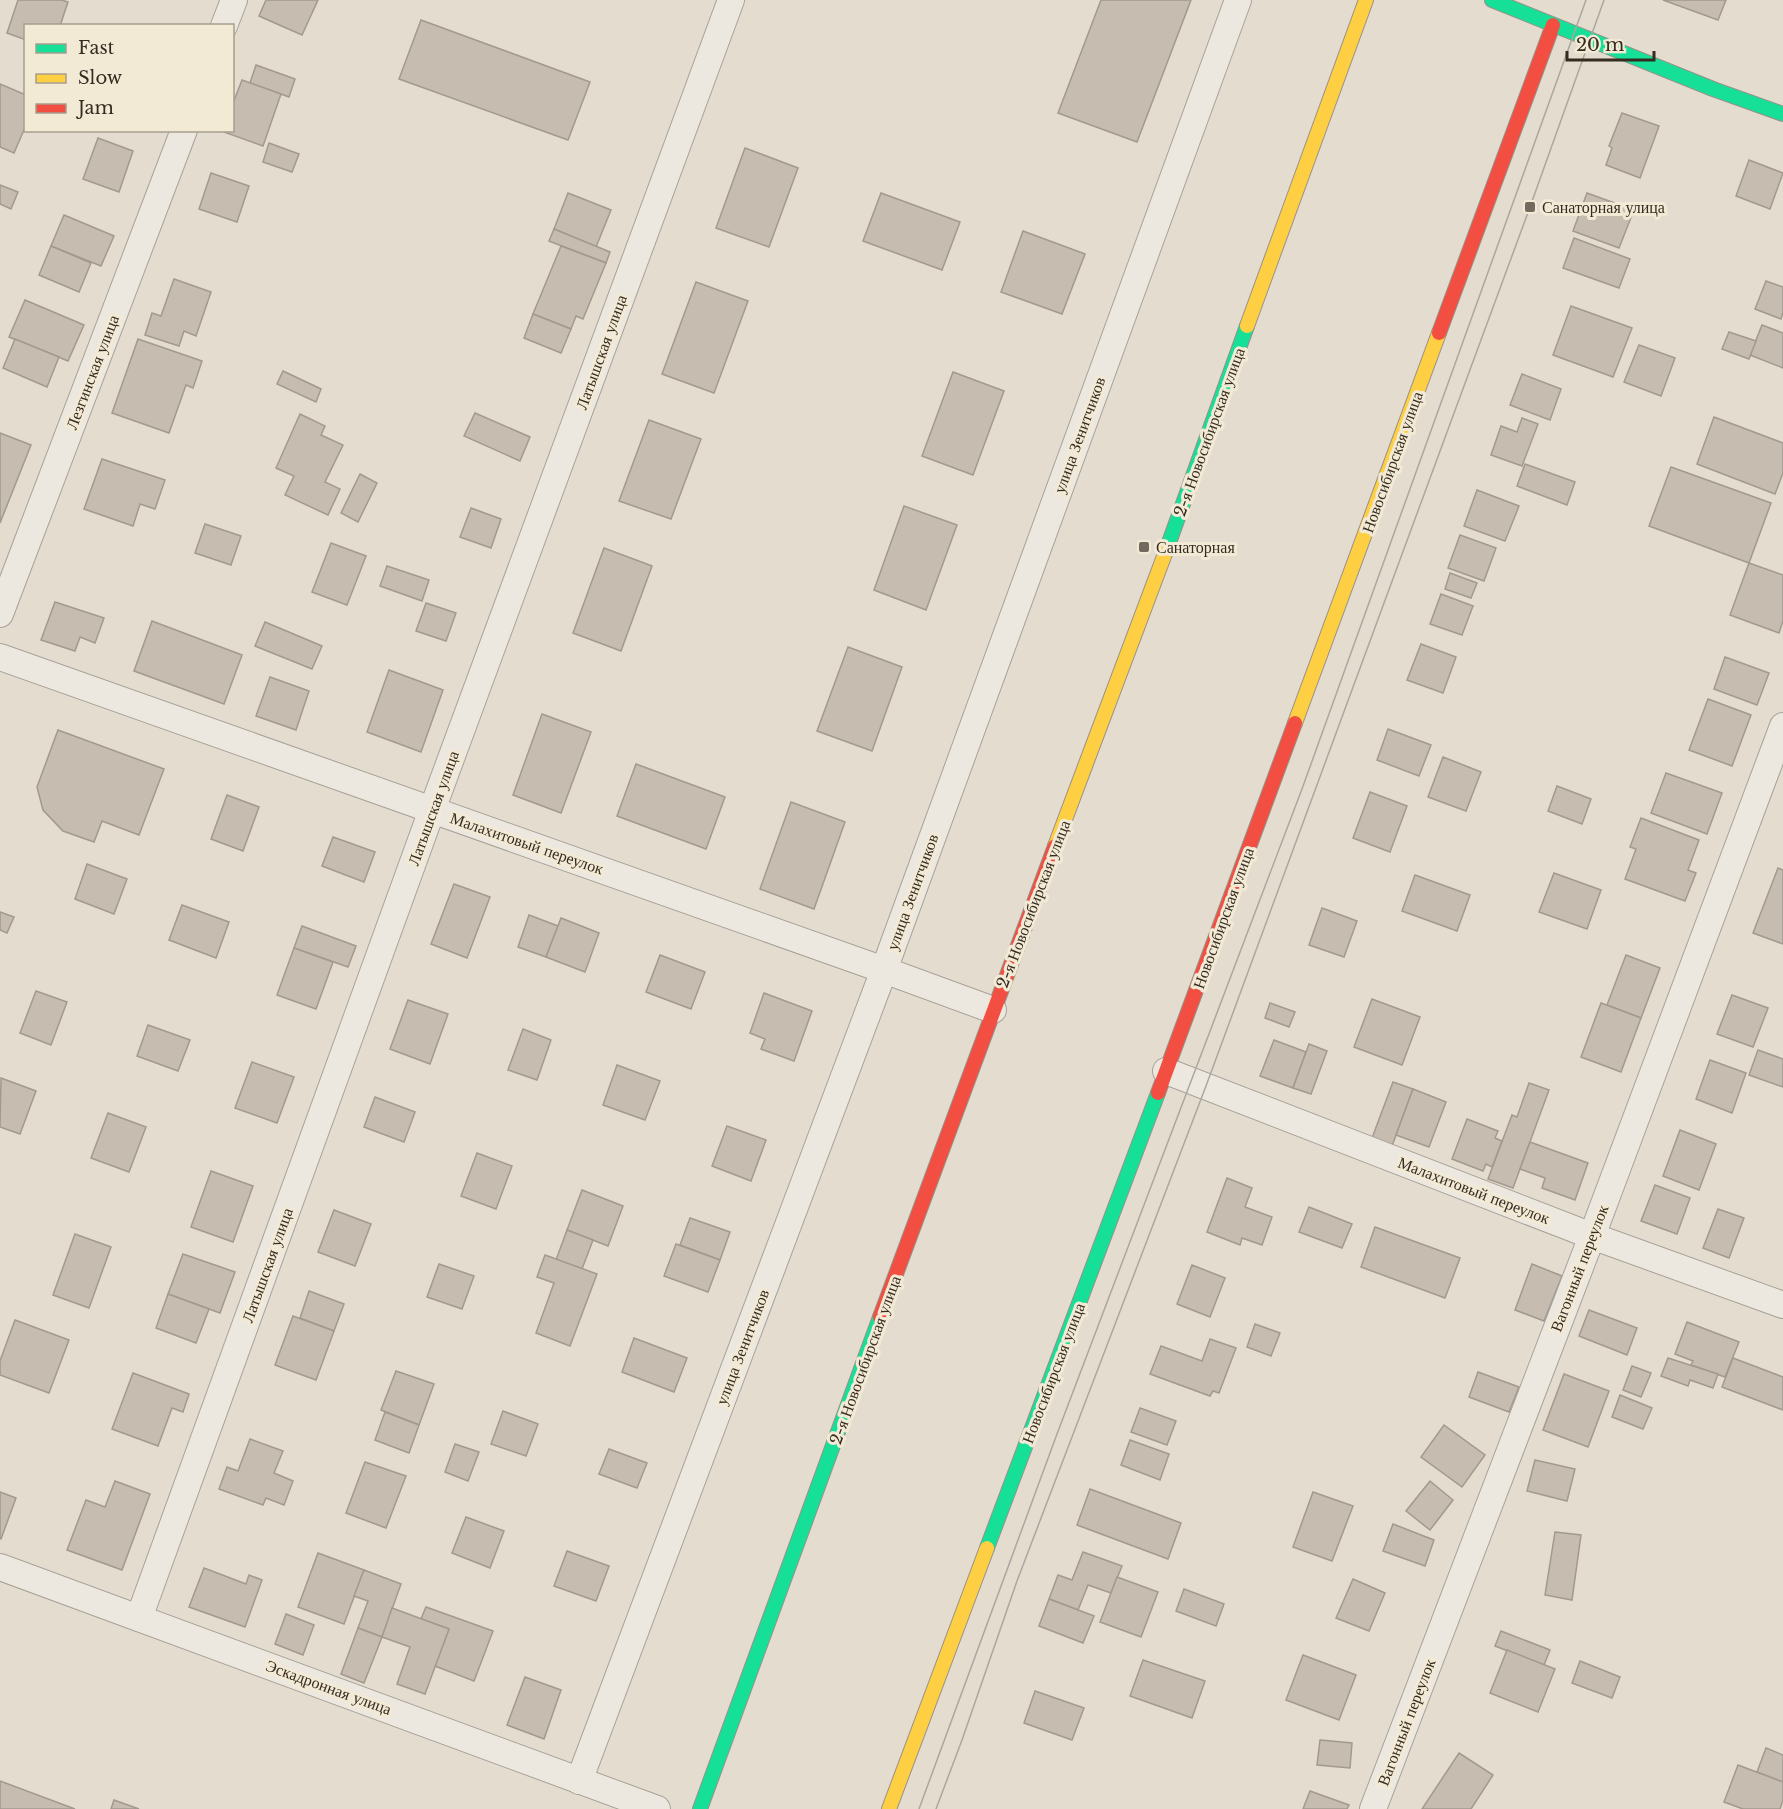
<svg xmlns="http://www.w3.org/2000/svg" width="1783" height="1809" font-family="'Libre Baskerville',serif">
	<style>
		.building { fill: #c6bcb0; stroke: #a3998f; stroke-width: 1.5 }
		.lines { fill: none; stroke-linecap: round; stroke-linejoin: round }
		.street-casing { stroke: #a8a298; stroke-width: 28 }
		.fast-casing { stroke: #989188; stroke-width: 16 }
		.slow-casing { stroke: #989188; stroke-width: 16 }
		.jam-casing { stroke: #989188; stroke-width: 16 }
		.street { stroke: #ece8e0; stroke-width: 26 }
		.fast { stroke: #16e098; stroke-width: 14 }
		.slow { stroke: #ffcf43; stroke-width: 14 }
		.jam { stroke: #f24e42; stroke-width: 14 }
		.tram { stroke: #aba7a0; stroke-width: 1.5 }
		.poi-dot { fill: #73695d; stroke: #f3ead6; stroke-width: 2 }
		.labels { text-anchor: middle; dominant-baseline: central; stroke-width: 6; stroke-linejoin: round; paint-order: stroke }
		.poi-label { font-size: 16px; fill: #362b20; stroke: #f3ead6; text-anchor: start }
		.street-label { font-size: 16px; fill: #362b20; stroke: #f3ead6 }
	</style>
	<rect width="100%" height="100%" fill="#e3dccf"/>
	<g class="building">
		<path d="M18,0H62L68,2L60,26H26V40L7,33Z"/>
		<path d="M266,0H318L302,35L259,16Z"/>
		<path d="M1101,0H1191L1137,142L1058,113Z"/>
		<path d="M1663,0H1726L1718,20Z"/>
		<path d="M421,20L590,82L568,140L399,79Z"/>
		<path d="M256,65L295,79L289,97L250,83Z"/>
		<path d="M242,80L281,94L263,146L224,132V130H232V106Z"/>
		<path d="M0,84L26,95V125L14,153L0,147Z"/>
		<path d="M1622,113L1659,126L1640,178L1606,165L1612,148L1609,146Z"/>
		<path d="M98,138L133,151L119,192L83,179Z"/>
		<path d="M269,143L299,154L292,172L263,162Z"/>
		<path d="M745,148L798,168L769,247L716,228Z"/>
		<path d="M1749,160L1783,173L1770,209L1736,196Z"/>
		<path d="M211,173L249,186L237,222L199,209Z"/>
		<path d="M0,185L18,192L11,209L0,204Z"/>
		<path d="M568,193L611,210L596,247L554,229Z"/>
		<path d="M881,193L960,222L942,270L863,241Z"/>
		<path d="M1587,193L1634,210L1619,248L1573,231Z"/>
		<path d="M64,215L114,236L101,266L51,246Z"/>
		<path d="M554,229L610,252L606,263L549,241Z"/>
		<path d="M1023,231L1085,254L1062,314L1001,292Z"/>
		<path d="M1574,238L1630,259L1619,288L1563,268Z"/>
		<path d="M51,246L91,263L79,292L39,275Z"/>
		<path d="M561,246L606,263L583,319L576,316L571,329L533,314Z"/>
		<path d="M174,279L211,292L196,336L184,331L179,346L145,335L152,313L161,316Z"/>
		<path d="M1766,281L1783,287V312L1781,319L1755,309Z"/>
		<path d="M696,282L748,301L714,393L662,374Z"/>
		<path d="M25,300L84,325L68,361L9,337Z"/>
		<path d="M1571,306L1632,328L1613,377L1553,355Z"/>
		<path d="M533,314L571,329L561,353L524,338Z"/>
		<path d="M1762,325L1783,333V368L1750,355Z"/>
		<path d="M1729,332L1756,341L1749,359L1722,349Z"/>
		<path d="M15,339L59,357L47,387L3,368Z"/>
		<path d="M138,339L202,361L193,388L186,385L169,433L112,413Z"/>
		<path d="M1639,345L1675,358L1661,396L1624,382Z"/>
		<path d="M283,371L321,389L316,402L277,384Z"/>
		<path d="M953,372L1004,391L973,475L922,456Z"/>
		<path d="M1522,374L1561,389L1550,420L1510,405Z"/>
		<path d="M475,413L530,437L520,461L464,436Z"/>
		<path d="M300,414L325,426L321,435L343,445L325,482L340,489L328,515L285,495L294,476L276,468Z"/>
		<path d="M1714,417L1783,443V473L1775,494L1697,464Z"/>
		<path d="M1522,418L1538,424L1522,466L1491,455L1501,426L1517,432Z"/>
		<path d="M649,420L701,439L671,519L619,501Z"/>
		<path d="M0,433L31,445L0,523Z"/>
		<path d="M102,459L165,480L155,509L140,504L133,526L84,509Z"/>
		<path d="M1525,464L1575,482L1567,505L1517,486Z"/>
		<path d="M1671,467L1771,503L1749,563L1649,526Z"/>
		<path d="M360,474L377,483L358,522L341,513Z"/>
		<path d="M1477,490L1519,506L1505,541L1464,526Z"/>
		<path d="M904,506L957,525L926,610L874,590Z"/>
		<path d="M471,508L501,519L491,548L460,537Z"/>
		<path d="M205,524L241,536L231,565L195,553Z"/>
		<path d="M1460,535L1496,548L1484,581L1448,568Z"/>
		<path d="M331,543L366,556L347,605L312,592Z"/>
		<path d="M604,548L652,566L621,651L573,633Z"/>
		<path d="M1749,563L1783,575V621L1779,633L1730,615Z"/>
		<path d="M387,566L429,580L422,601L380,586Z"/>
		<path d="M1450,573L1477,583L1471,598L1445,589Z"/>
		<path d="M1441,594L1473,606L1462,635L1430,624Z"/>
		<path d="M55,602L104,618L95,643L80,637L75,651L41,640Z"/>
		<path d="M426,603L456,613L446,641L416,631Z"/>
		<path d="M152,621L242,655L224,704L134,671Z"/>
		<path d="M265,622L322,646L312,669L255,646Z"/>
		<path d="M1421,644L1456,657L1443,693L1407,680Z"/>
		<path d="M848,647L902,667L872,751L817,731Z"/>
		<path d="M1725,657L1769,673L1757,705L1714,689Z"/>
		<path d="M389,670L443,690L421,752L367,732Z"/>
		<path d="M270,677L309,691L296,730L256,716Z"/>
		<path d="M1708,699L1751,715L1732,766L1689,750Z"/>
		<path d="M542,714L591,732L561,813L513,795Z"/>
		<path d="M1388,729L1431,745L1419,776L1377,760Z"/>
		<path d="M58,730L164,769L139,835L102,821L94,842L63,831L43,810L37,787Z"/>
		<path d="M1443,757L1481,772L1466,811L1428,797Z"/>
		<path d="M636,764L725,797L706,849L617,816Z"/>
		<path d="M1666,773L1722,793L1707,834L1651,813Z"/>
		<path d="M1557,786L1591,799L1582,824L1548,811Z"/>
		<path d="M1370,792L1407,806L1390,852L1353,838Z"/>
		<path d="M227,795L259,807L243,851L211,839Z"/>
		<path d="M791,802L845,822L814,909L760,889Z"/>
		<path d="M1641,818L1699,840L1688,870L1696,873L1685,901L1625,879L1636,849L1630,847Z"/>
		<path d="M333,837L375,852L364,882L322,866Z"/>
		<path d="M87,864L127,879L114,914L75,899Z"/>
		<path d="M1778,868L1783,870V944L1753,933Z"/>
		<path d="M1554,873L1601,890L1587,929L1539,912Z"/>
		<path d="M1415,875L1470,895L1457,931L1402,911Z"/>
		<path d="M454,884L490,897L467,958L431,944Z"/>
		<path d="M182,905L229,922L216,958L169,940Z"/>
		<path d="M1322,908L1357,921L1344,957L1309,945Z"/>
		<path d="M0,912L14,917L7,933L0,930Z"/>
		<path d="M529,915L558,926L546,957L518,947Z"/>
		<path d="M561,918L599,933L585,972L546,957Z"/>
		<path d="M302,926L356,946L348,967L294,948Z"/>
		<path d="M294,948L333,962L316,1009L277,995Z"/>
		<path d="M660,955L705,972L691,1009L646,992Z"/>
		<path d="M1626,955L1660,968L1641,1018L1607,1005Z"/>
		<path d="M36,991L67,1002L51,1045L20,1033Z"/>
		<path d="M764,993L812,1011L794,1061L761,1049L765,1039L750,1033Z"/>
		<path d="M1732,995L1768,1008L1753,1047L1717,1034Z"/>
		<path d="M1372,999L1420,1017L1402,1065L1354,1047Z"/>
		<path d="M408,1000L448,1014L430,1064L390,1049Z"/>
		<path d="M1270,1003L1295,1012L1289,1027L1265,1018Z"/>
		<path d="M1601,1003L1641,1018L1621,1072L1581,1057Z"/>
		<path d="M148,1025L190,1040L178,1071L137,1056Z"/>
		<path d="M523,1029L551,1040L537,1080L508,1070Z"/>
		<path d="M1274,1040L1306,1052L1293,1088L1260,1076Z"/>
		<path d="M1309,1044L1327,1051L1311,1094L1293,1088Z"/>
		<path d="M1758,1050L1783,1059V1087L1749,1075Z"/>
		<path d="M1710,1060L1746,1073L1732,1113L1696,1099Z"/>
		<path d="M252,1062L294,1077L277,1123L235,1108Z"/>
		<path d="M617,1065L660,1081L645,1120L603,1105Z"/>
		<path d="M1,1078L36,1091L20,1134L0,1127Z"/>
		<path d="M1393,1082L1413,1089L1392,1146L1372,1138Z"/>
		<path d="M1529,1083L1549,1090L1513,1188L1488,1179L1512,1115L1517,1117Z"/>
		<path d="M1413,1089L1446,1102L1429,1147L1396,1135Z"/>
		<path d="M375,1097L415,1112L404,1142L364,1127Z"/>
		<path d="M108,1113L146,1127L129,1172L91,1158Z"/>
		<path d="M1467,1119L1498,1131L1495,1138L1502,1141L1492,1167L1486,1164L1483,1171L1452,1159Z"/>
		<path d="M727,1126L766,1140L751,1181L712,1166Z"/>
		<path d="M1680,1130L1716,1144L1699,1190L1663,1176Z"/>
		<path d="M1530,1142L1588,1163L1575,1200L1542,1188L1545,1178L1520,1169Z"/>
		<path d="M477,1153L512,1166L496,1209L461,1196Z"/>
		<path d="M211,1171L253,1186L233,1242L191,1227Z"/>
		<path d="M1227,1178L1252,1188L1245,1207L1272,1217L1262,1245L1242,1238L1240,1245L1207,1232Z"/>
		<path d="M1655,1185L1690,1198L1677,1234L1641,1221Z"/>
		<path d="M582,1190L623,1206L608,1246L567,1230Z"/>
		<path d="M1309,1207L1352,1224L1342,1248L1299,1232Z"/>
		<path d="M1718,1209L1744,1218L1729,1258L1703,1248Z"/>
		<path d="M334,1210L371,1224L355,1266L318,1252Z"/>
		<path d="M690,1218L730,1232L720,1260L680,1245Z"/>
		<path d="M1375,1227L1460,1258L1445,1298L1361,1267Z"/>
		<path d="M567,1230L593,1240L582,1269L556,1260Z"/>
		<path d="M75,1234L111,1247L89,1308L53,1295Z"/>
		<path d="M676,1244L720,1260L708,1292L664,1276Z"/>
		<path d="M183,1254L235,1272L220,1313L168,1294Z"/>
		<path d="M545,1255L597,1274L570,1346L536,1333L554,1283L537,1277Z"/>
		<path d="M439,1264L474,1276L462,1309L427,1297Z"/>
		<path d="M1532,1264L1562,1276L1544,1321L1515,1310Z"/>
		<path d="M1192,1265L1225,1278L1210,1317L1177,1304Z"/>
		<path d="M309,1291L344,1304L334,1331L300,1318Z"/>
		<path d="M168,1294L209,1309L196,1343L156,1328Z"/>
		<path d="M1589,1310L1637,1328L1627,1355L1579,1336Z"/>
		<path d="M293,1316L334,1331L316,1380L275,1365Z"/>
		<path d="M15,1320L69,1340L49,1393L0,1375V1361Z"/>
		<path d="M1687,1322L1739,1342L1725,1377L1691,1365L1693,1361L1675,1354Z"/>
		<path d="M1255,1324L1280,1333L1271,1356L1247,1347Z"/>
		<path d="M634,1338L687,1358L674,1392L622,1372Z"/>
		<path d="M1210,1339L1236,1348L1219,1393L1213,1391L1210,1396L1150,1374L1161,1346L1202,1361Z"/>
		<path d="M1668,1358L1718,1374L1713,1388L1690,1380L1688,1386L1661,1376Z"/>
		<path d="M1733,1358L1783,1377V1410L1722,1387Z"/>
		<path d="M1632,1366L1651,1373L1641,1397L1623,1390Z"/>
		<path d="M396,1371L434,1384L419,1425L381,1410Z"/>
		<path d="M1478,1372L1519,1387L1509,1412L1469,1397Z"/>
		<path d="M133,1373L189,1394L183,1412L172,1408L158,1446L112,1429Z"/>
		<path d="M1564,1374L1609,1391L1588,1447L1543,1430Z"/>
		<path d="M1620,1395L1652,1408L1643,1429L1612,1417Z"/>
		<path d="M1140,1408L1176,1421L1167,1445L1131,1432Z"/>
		<path d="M503,1411L538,1424L526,1456L491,1444Z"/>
		<path d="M385,1412L419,1425L409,1453L375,1440Z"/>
		<path d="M1444,1425L1485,1455L1462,1487L1421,1457Z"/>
		<path d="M250,1439L283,1451L274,1473L293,1481L284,1505L266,1498L263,1505L219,1489L227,1467L238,1471Z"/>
		<path d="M1130,1440L1169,1454L1160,1480L1121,1465Z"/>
		<path d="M455,1444L479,1452L468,1481L445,1472Z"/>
		<path d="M609,1449L647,1463L637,1488L599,1474Z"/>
		<path d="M1535,1460L1575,1469L1567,1501L1527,1491Z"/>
		<path d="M365,1462L406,1476L386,1528L346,1513Z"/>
		<path d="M115,1481L150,1494L122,1570L67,1550L86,1500L105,1507Z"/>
		<path d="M1430,1481L1453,1500L1430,1530L1406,1511Z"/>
		<path d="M1090,1489L1181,1523L1168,1559L1077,1525Z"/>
		<path d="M0,1492L16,1498L1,1539L0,1538Z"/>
		<path d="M1313,1492L1353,1506L1332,1561L1293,1547Z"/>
		<path d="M466,1517L504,1531L490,1568L452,1553Z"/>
		<path d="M1393,1524L1434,1540L1425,1566L1383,1551Z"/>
		<path d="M1555,1532L1581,1535L1572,1600L1545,1595Z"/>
		<path d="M567,1551L609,1566L596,1601L554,1586Z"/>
		<path d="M1083,1552L1122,1566L1111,1593L1088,1585L1078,1610L1049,1599L1058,1575L1072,1580Z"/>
		<path d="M318,1553L364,1570L344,1624L298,1607Z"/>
		<path d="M204,1568L246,1584L249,1575L262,1580L245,1627L189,1607Z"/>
		<path d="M364,1570L401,1584L382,1637L358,1628L368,1601L354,1596Z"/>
		<path d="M1117,1577L1158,1592L1141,1637L1100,1622Z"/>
		<path d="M1353,1579L1385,1593L1369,1631L1336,1618Z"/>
		<path d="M1184,1589L1224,1604L1216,1626L1176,1611Z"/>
		<path d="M1049,1599L1094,1616L1083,1643L1039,1626Z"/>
		<path d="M426,1607L493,1631L474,1681L435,1666L449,1629L421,1619Z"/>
		<path d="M392,1608L449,1629L425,1694L397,1684L410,1647L382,1637Z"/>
		<path d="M286,1614L314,1625L303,1655L275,1644Z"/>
		<path d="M358,1628L382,1637L364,1683L341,1674Z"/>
		<path d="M1501,1631L1550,1650L1544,1665L1495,1646Z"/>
		<path d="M1507,1650L1555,1669L1538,1712L1490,1693Z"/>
		<path d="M1303,1655L1356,1675L1339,1720L1286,1700Z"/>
		<path d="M1143,1660L1205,1681L1192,1718L1130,1696Z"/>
		<path d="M1580,1661L1620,1677L1612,1698L1572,1683Z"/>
		<path d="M525,1677L561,1690L544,1739L507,1725Z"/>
		<path d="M1035,1691L1084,1708L1072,1740L1024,1723Z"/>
		<path d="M1320,1740L1352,1743L1350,1768L1317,1765Z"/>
		<path d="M1766,1748L1783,1755V1782L1757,1772Z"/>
		<path d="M1459,1753L1493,1775L1471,1809H1422Z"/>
		<path d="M1738,1765L1783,1782V1800L1780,1809H1743L1724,1802Z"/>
		<path d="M0,1781L75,1809H0Z"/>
		<path d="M1310,1791L1349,1805L1347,1809H1303Z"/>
		<path d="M114,1800L139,1809H111Z"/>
	</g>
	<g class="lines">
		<defs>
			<g id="street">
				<path d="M224,26L234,0"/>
				<path d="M0,614L184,130"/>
				<path d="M0,657L884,970L993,1010"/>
				<path d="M1166,1071L1592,1236L1783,1305"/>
				<path d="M0,1567L657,1809"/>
				<path d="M139,1618L432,810L731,0"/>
				<path d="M579,1781L884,970L1238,0"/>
				<path d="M1373,1809L1592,1236L1783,726"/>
			</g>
			<g id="fast">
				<path d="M1492,0L1713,89L1783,114"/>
				<path d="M1166,551L1247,326"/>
				<path d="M987,1548L1158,1093"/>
				<path d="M700,1809L880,1317"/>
			</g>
			<g id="slow">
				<path d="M1247,326L1366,0"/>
				<path d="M1295,723L1439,333"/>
				<path d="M1055,846L1166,551"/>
				<path d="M889,1809L987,1548"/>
			</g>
			<g id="jam">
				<path d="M1439,333L1553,25"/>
				<path d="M1158,1093L1295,723"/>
				<path d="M880,1317L1055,846"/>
			</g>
		</defs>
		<use href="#street" class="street-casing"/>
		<use href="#fast" class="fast-casing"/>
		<use href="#slow" class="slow-casing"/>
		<use href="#jam" class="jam-casing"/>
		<use href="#street" class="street"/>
		<use href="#fast" class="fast"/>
		<use href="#slow" class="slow"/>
		<use href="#jam" class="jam"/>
		<g class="tram">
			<path d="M919,1809L1057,1434L1302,789L1586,0"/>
			<path d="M936,1809L962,1740L1017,1581L1206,1086L1530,207L1604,0"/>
		</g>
	</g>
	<g class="poi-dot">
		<rect x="1524" y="201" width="12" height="12" rx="3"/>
		<rect x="1138" y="541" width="12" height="12" rx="3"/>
	</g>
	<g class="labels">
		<g class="poi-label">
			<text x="1542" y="207">Санаторная улица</text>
			<text x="1156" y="547">Санаторная</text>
		</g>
		<g class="street-label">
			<text transform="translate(601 352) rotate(-70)">Латышская улица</text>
			<text transform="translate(92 372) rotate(-69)">Лезгинская улица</text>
			<text transform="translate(1209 432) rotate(-70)">2-я Новосибирская улица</text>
			<text transform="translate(1079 435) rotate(-70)">улица Зенитчиков</text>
			<text transform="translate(1392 462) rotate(-70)">Новосибирская улица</text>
			<text transform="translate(433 808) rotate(-70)">Латышская улица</text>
			<text transform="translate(527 843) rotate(19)">Малахитовый переулок</text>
			<text transform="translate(912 892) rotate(-70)">улица Зенитчиков</text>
			<text transform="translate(1033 904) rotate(-69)">2-я Новосибирская улица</text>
			<text transform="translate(1223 918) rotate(-70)">Новосибирская улица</text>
			<text transform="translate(1474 1190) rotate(21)">Малахитовый переулок</text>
			<text transform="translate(267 1265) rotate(-70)">Латышская улица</text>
			<text transform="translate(1579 1268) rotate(-69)">Вагонный переулок</text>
			<text transform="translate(742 1347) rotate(-69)">улица Зенитчиков</text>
			<text transform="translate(865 1360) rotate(-70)">2-я Новосибирская улица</text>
			<text transform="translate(1053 1373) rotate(-69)">Новосибирская улица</text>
			<text transform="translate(329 1687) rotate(20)">Эскадронная улица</text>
			<text transform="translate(1406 1722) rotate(-69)">Вагонный переулок</text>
		</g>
	</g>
	<rect x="24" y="24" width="210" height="108" fill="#f3ead6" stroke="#a79e8d" stroke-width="1.5"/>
	<rect x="36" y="44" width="30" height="9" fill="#16e098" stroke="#a79e8d" stroke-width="1.5"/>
	<text x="78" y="54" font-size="18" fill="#362b20">Fast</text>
	<rect x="36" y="74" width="30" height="9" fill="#ffcf43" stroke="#a79e8d" stroke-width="1.5"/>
	<text x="78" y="84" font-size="18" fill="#362b20">Slow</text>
	<rect x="36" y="104" width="30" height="9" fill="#f24e42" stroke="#a79e8d" stroke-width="1.5"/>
	<text x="78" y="114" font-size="18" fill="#362b20">Jam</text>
	<path d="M1567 51v9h87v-9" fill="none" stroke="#362b20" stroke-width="3"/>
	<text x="1576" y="51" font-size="18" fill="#362b20" stroke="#f3ead6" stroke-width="4.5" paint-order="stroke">20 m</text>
</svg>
